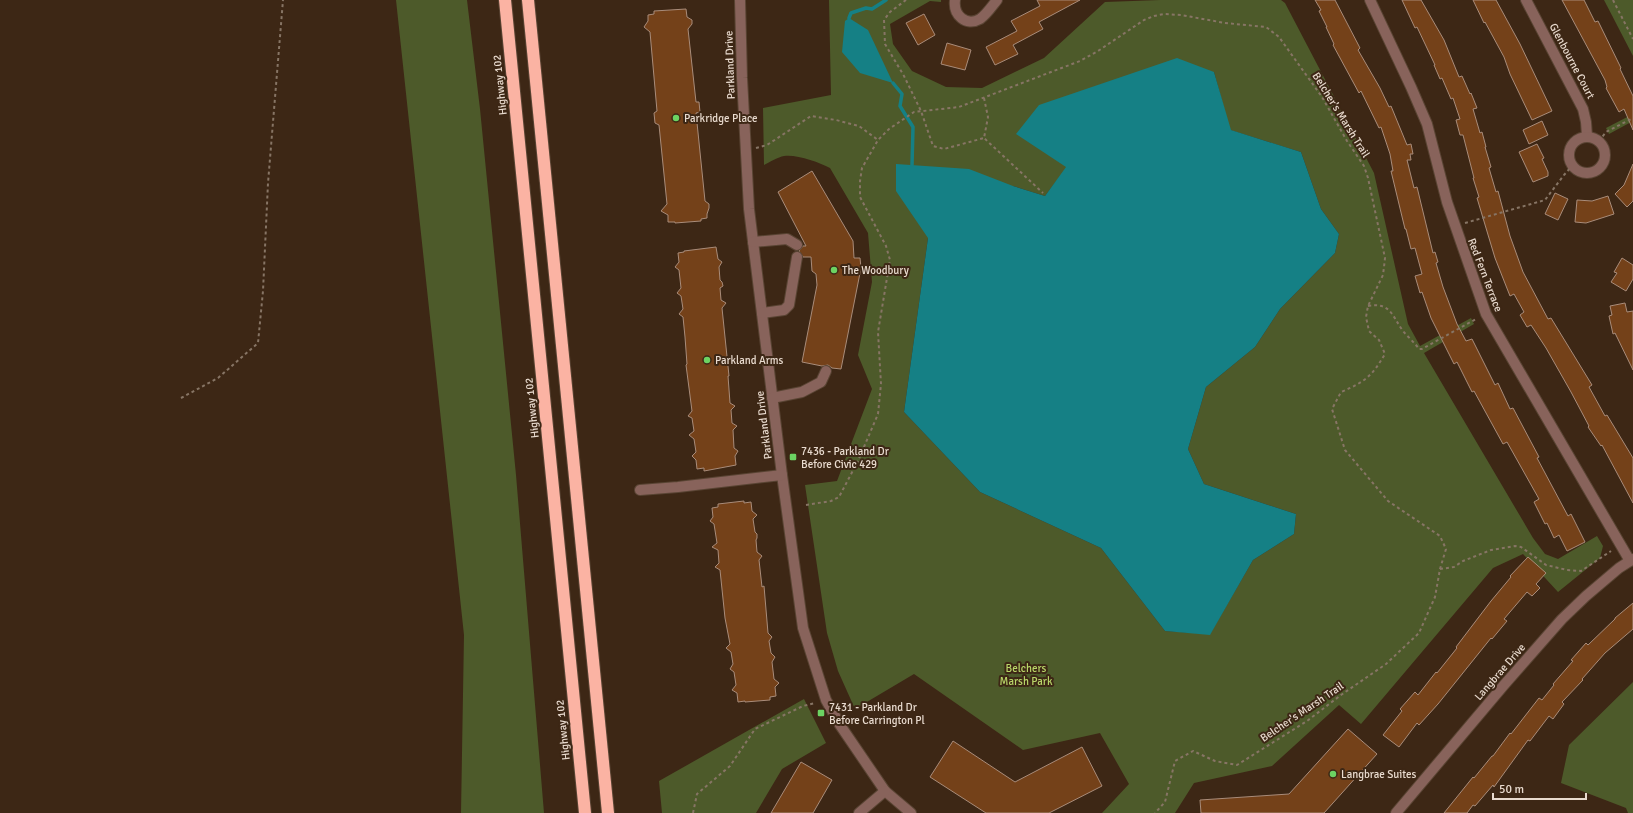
<svg xmlns="http://www.w3.org/2000/svg" width="1633" height="813" font-family="Signika,sans-serif">
	<style>
		.green { fill: #4d5a2a; fill-rule: evenodd }
		.water { fill: #158085 }
		.lines { fill: none; stroke-linecap: round; stroke-linejoin: round }
		.stream { stroke: #158085; stroke-width: 3.5 }
		.building { fill: #744119; stroke: #a98c7a }
		.minor-casing { stroke: #594433; stroke-width: 12 }
		.highway-casing { stroke: #594433; stroke-width: 14 }
		.path { stroke: #877565; stroke-width: 2; stroke-dasharray: 3 3; stroke-linecap: butt }
		.minor { stroke: #88635b; stroke-width: 10 }
		.highway { stroke: #fbb3a3; stroke-width: 12 }
		.poi-dot { fill: #6cd362; stroke: #3d2715; stroke-width: 1.5 }
		.labels { text-anchor: middle; dominant-baseline: central; stroke-width: 4; stroke-linejoin: round; paint-order: stroke }
		.street-label { font-size: 11px; fill: #e9dbcf; stroke: #3d2715 }
		.poi-label { font-size: 11px; fill: #e9dbcf; stroke: #3d2715; text-anchor: start }
		.park-label { font-size: 11px; fill: #bad769; stroke: #3d2715 }
	</style>
	<rect width="100%" height="100%" fill="#3d2715"/>
	<g class="green">
		<path d="M396,0H467L480,109L516,475L544,813H461L464,635Z"/>
		<path d="M829,0H941V2L930,1L890,24L893,44L912,71L946,87L982,88L1044,58L1105,2L1160,0H1281L1285,3L1374,173L1408,324L1420,346L1471,318L1474,324L1424,353L1533,538L1545,554L1558,559L1597,536L1603,546L1600,558L1558,592L1523,554L1493,568L1361,724L1339,705L1272,766L1194,783L1175,813H1102L1129,784L1100,733L1023,750L914,674L855,709L838,671L827,633L805,485L837,481L872,389L858,355L872,282L868,233L830,168C819,162 796,154 784,156C778,157 770,162 764,165L763,108L831,95ZM1214,72L1230,130L1301,152L1321,209L1339,234L1335,253L1280,309L1255,347L1206,387L1188,449L1204,484L1296,514L1294,534L1253,560L1210,634L1165,631L1101,548L980,492L904,412L928,238L1013,186L1045,196L1067,167Z"/>
		<path d="M1604,0H1633V56Z"/>
		<path d="M1633,114V121L1609,134L1606,128Z"/>
		<path d="M1633,682V813H1628L1626,808L1561,783L1569,745Z"/>
		<path d="M804,699L826,743L782,769L756,813H662L659,781Z"/>
	</g>
	<g class="water">
		<path d="M849,18L868,30L893,83L860,73L842,52L845,21Z"/>
		<path d="M1177,58L1214,72L1231,130L1301,152L1321,209L1339,234L1335,253L1280,309L1255,347L1206,387L1188,449L1204,484L1296,514L1294,534L1253,560L1210,635L1165,631L1101,548L980,492L904,412L928,238L896,191V164L969,169L1013,186L1045,196L1066,167L1016,134L1039,105Z"/>
	</g>
	<g class="lines">
		<g class="stream">
			<path d="M849,18L851,13L866,8L872,9L886,0"/>
			<path d="M893,83L902,94L900,106L913,127L912,165"/>
		</g>
	</g>
	<g class="building">
		<path d="M1037,0H1080L1039,22L1043,29L1013,45L1018,54L995,65L986,47L1017,31L1011,21L1040,6Z"/>
		<path d="M1315,0H1335L1360,48L1358,50L1380,88L1389,107L1391,106L1407,145L1411,144L1413,154H1410L1411,160H1407L1414,188L1417,187L1433,253L1435,252L1438,262L1436,263L1443,287L1457,324L1466,341L1472,339L1495,385L1498,383L1510,409L1513,408L1539,457L1537,458L1568,516L1571,514L1585,542L1567,551L1559,535L1554,538L1547,523L1545,524L1534,502L1539,499L1507,442L1503,444L1474,391L1472,392L1457,362L1454,364L1431,318L1422,292L1420,293L1415,276L1422,274L1415,248L1411,249L1406,229H1405L1391,171H1393L1390,154L1381,127L1379,128L1361,91L1359,93L1333,45L1334,44L1326,27H1327L1319,11L1321,10Z"/>
		<path d="M1402,0H1421L1444,40L1459,77L1462,76L1470,94L1471,93L1477,108L1473,109L1480,133L1482,132L1486,147H1485L1491,167L1489,168L1496,192L1498,191L1510,236L1523,272L1548,319L1551,318L1592,385L1589,387L1605,416L1607,415L1633,458V503L1602,445L1601,446L1588,427L1589,426L1571,392L1546,348L1531,325L1527,327L1520,315L1524,312L1514,294L1510,296L1495,258L1477,198L1479,197L1473,178H1474L1463,135H1460L1456,120L1460,119L1453,98L1451,99L1442,78L1440,79L1434,65H1435L1417,27L1415,28Z"/>
		<path d="M1473,0H1496L1520,44L1552,111L1532,120L1510,74L1504,57L1485,22L1484,23Z"/>
		<path d="M1562,0H1584L1595,22L1598,21L1621,68L1620,69L1633,96V130L1624,109L1619,112L1606,88L1607,87L1605,80Z"/>
		<path d="M686,9L687,17L692,20V24L688,29L696,102H699L700,112L696,113L705,201L709,204V208L707,214V218L701,219V221L675,223V222H668V215L661,211L667,204L659,125L655,123L654,113L657,111L650,32L644,27L648,21V15L654,14V11Z"/>
		<path d="M924,14L935,35L918,45L906,23Z"/>
		<path d="M947,43L971,50L965,70L941,64Z"/>
		<path d="M1542,121L1548,135L1529,144L1523,130Z"/>
		<path d="M1537,144L1544,158L1542,159L1548,172V176L1533,182L1519,152Z"/>
		<path d="M1633,164V201L1627,207L1615,194L1624,185Z"/>
		<path d="M812,171L853,241L854,258H860L861,268L841,369L832,368L828,365L822,366L802,362L817,285L816,274L812,271L811,257H803L799,251L803,246H806L778,192Z"/>
		<path d="M1555,193L1568,199L1558,220L1545,214Z"/>
		<path d="M1608,196L1614,214L1586,223L1575,222L1577,200L1592,201Z"/>
		<path d="M716,247L718,259L722,262L719,267L720,280L722,282L723,286L720,288L721,300L726,303L722,308L729,376H728L730,403L735,406L731,410L732,423L737,426L733,430L734,448L738,451L735,456L736,465L704,471V468L697,469L696,460L692,456L696,452L694,439L689,435L694,431L692,418L688,416L692,411L686,365L687,364L685,337L683,317L679,314L683,309L681,296L677,293L681,288L679,270L675,267L679,262L678,253L684,252V251Z"/>
		<path d="M1622,258L1633,265V279L1626,291L1611,282L1617,273L1614,272Z"/>
		<path d="M1625,303L1627,312L1633,311V370L1615,333L1613,334L1609,316L1612,315L1610,306Z"/>
		<path d="M744,501V503L751,502L752,511L757,515L753,519L755,532L757,534V538L756,540L757,552L762,556L759,560L762,587L764,586L768,633L772,637L769,641L771,653L775,657L772,662L774,679L779,683L775,687L776,696L770,697V700L745,702V701L738,702L737,693L732,690L736,685L734,672L730,669L733,664L731,652L726,648L730,644L725,618L720,570L715,567L719,563L718,550L712,547L717,543L714,524L710,521L713,517L712,508L718,507V504Z"/>
		<path d="M1528,557L1546,573L1536,584L1540,588L1532,596L1527,592L1504,619L1507,621L1492,639L1491,638L1438,704L1419,725L1417,723L1399,747L1383,735L1402,711L1400,709L1415,692L1418,695L1436,672L1437,673L1457,648L1456,647L1491,601L1511,577L1510,576Z"/>
		<path d="M1633,603V629L1605,653L1582,679L1583,680L1562,702L1564,704L1553,719L1549,716L1530,741L1528,740L1494,787L1493,785L1475,806L1473,805L1467,813H1444L1473,777L1474,778L1492,756H1493L1510,733L1511,734L1539,698L1542,700L1554,685L1553,684L1573,661L1571,660L1586,643L1588,645L1615,619V618Z"/>
		<path d="M1348,729L1377,754L1324,813H1201L1200,800L1289,794Z"/>
		<path d="M953,741L1015,782L1082,747L1102,786L1049,813H986L930,777Z"/>
		<path d="M801,762L832,780L813,813H771Z"/>
	</g>
	<g class="lines">
		<defs>
			<g id="minor">
				<path d="M740,0L742,78L749,209L782,475L803,628L826,700L840,725L885,791L911,813"/>
				<path d="M955,0C953,15 966,27 980,19C987,14 992,6 997,0"/>
				<path d="M1370,0L1411,87L1427,124L1447,202L1486,314L1630,561"/>
				<path d="M1526,0L1583,109L1586,122L1587,136"/>
				<circle cx="1587" cy="155" r="18"/>
				<path d="M753,242L787,239L797,245"/>
				<path d="M762,313L784,310L789,305L797,257"/>
				<path d="M772,398L802,392L821,382L826,371"/>
				<path d="M640,490L678,487L782,475"/>
				<path d="M859,813L885,791"/>
				<path d="M1396,813L1504,685L1562,619L1586,596L1619,568L1633,559"/>
			</g>
			<g id="highway">
				<path d="M505,0L585,813"/>
				<path d="M528,0L608,813"/>
			</g>
		</defs>
		<use href="#minor" class="minor-casing"/>
		<use href="#highway" class="highway-casing"/>
		<g class="path">
			<path d="M906,0L890,12L884,20L885,44L904,76L921,111L933,146L944,149L984,138"/>
			<path d="M1613,0L1633,39"/>
			<path d="M984,98L988,117L984,138L1043,193"/>
			<path d="M1599,141L1606,132L1633,118"/>
			<path d="M756,148L767,145L811,116L836,120L859,126L878,140"/>
			<path d="M1465,223L1545,200L1564,175L1572,166"/>
			<path d="M1368,306C1391,302 1392,316 1403,331C1408,337 1415,343 1419,349H1422L1476,319"/>
			<path d="M181,398L218,378L258,343L263,291L268,183L283,0"/>
			<path d="M806,505L831,501L839,497L858,461L878,414L881,384L878,332L890,260L886,246L860,197V181L862,168L878,140L889,129L914,112L959,107L1080,61L1098,51L1144,20L1154,16L1164,14L1181,15L1225,23L1266,27L1279,37L1322,97L1347,141L1364,166L1368,178L1385,258L1384,267L1383,275L1368,306L1366,317L1369,331L1379,340L1385,354C1372,376 1365,382 1341,392L1332,409L1345,450L1388,501L1440,536L1446,549L1440,569L1435,597L1419,633L1386,664L1341,695L1307,721L1237,765L1215,761L1193,751L1175,761L1165,802L1155,813"/>
			<path d="M1440,569L1454,567L1463,561L1491,550L1515,546L1521,547L1546,565L1567,570L1581,571L1611,551"/>
			<path d="M693,813L697,794L730,766L755,729L803,706L815,703"/>
		</g>
		<use href="#minor" class="minor"/>
		<use href="#highway" class="highway"/>
	</g>
	<g class="poi-dot">
		<circle cx="676" cy="118" r="4"/>
		<circle cx="834" cy="270" r="4"/>
		<circle cx="707" cy="360" r="4"/>
		<rect x="789" y="453" width="8" height="8" rx="2"/>
		<rect x="817" y="709" width="8" height="8" rx="2"/>
		<circle cx="1333" cy="774" r="4"/>
	</g>
	<g class="labels">
		<g class="street-label">
			<text transform="translate(1572 61) rotate(62)">Glenbourne Court</text>
			<text transform="translate(730 65) rotate(-92)">Parkland Drive</text>
			<text transform="translate(500 85) rotate(-96)">Highway 102</text>
			<text transform="translate(1341 115) rotate(58)">Belcher's Marsh Trail</text>
			<text transform="translate(1485 275) rotate(69)">Red Fern Terrace</text>
			<text transform="translate(532 408) rotate(-96)">Highway 102</text>
			<text transform="translate(764 425) rotate(-97)">Parkland Drive</text>
			<text transform="translate(1500 672) rotate(-49)">Langbrae Drive</text>
			<text transform="translate(1302 712) rotate(-34)">Belcher's Marsh Trail</text>
			<text transform="translate(563 730) rotate(-96)">Highway 102</text>
		</g>
		<g class="poi-label">
			<text x="684" y="118">Parkridge Place</text>
			<text x="842" y="270">The Woodbury</text>
			<text x="715" y="360">Parkland Arms</text>
			<text x="801" y="451">7436 - Parkland Dr<tspan x="801" dy="13">Before Civic 429</tspan></text>
			<text x="829" y="707">7431 - Parkland Dr<tspan x="829" dy="13">Before Carrington Pl</tspan></text>
			<text x="1341" y="774">Langbrae Suites</text>
		</g>
		<g class="park-label">
			<text x="1026" y="668">Belchers<tspan x="1026" dy="13">Marsh Park</tspan></text>
		</g>
	</g>
	<path d="M1493 793v6h93v-6" fill="none" stroke="#e9dbcf" stroke-width="2"/>
	<text x="1499" y="793" font-size="12" fill="#e9dbcf" stroke="#3d2715" stroke-width="3" paint-order="stroke">50 m</text>
</svg>
